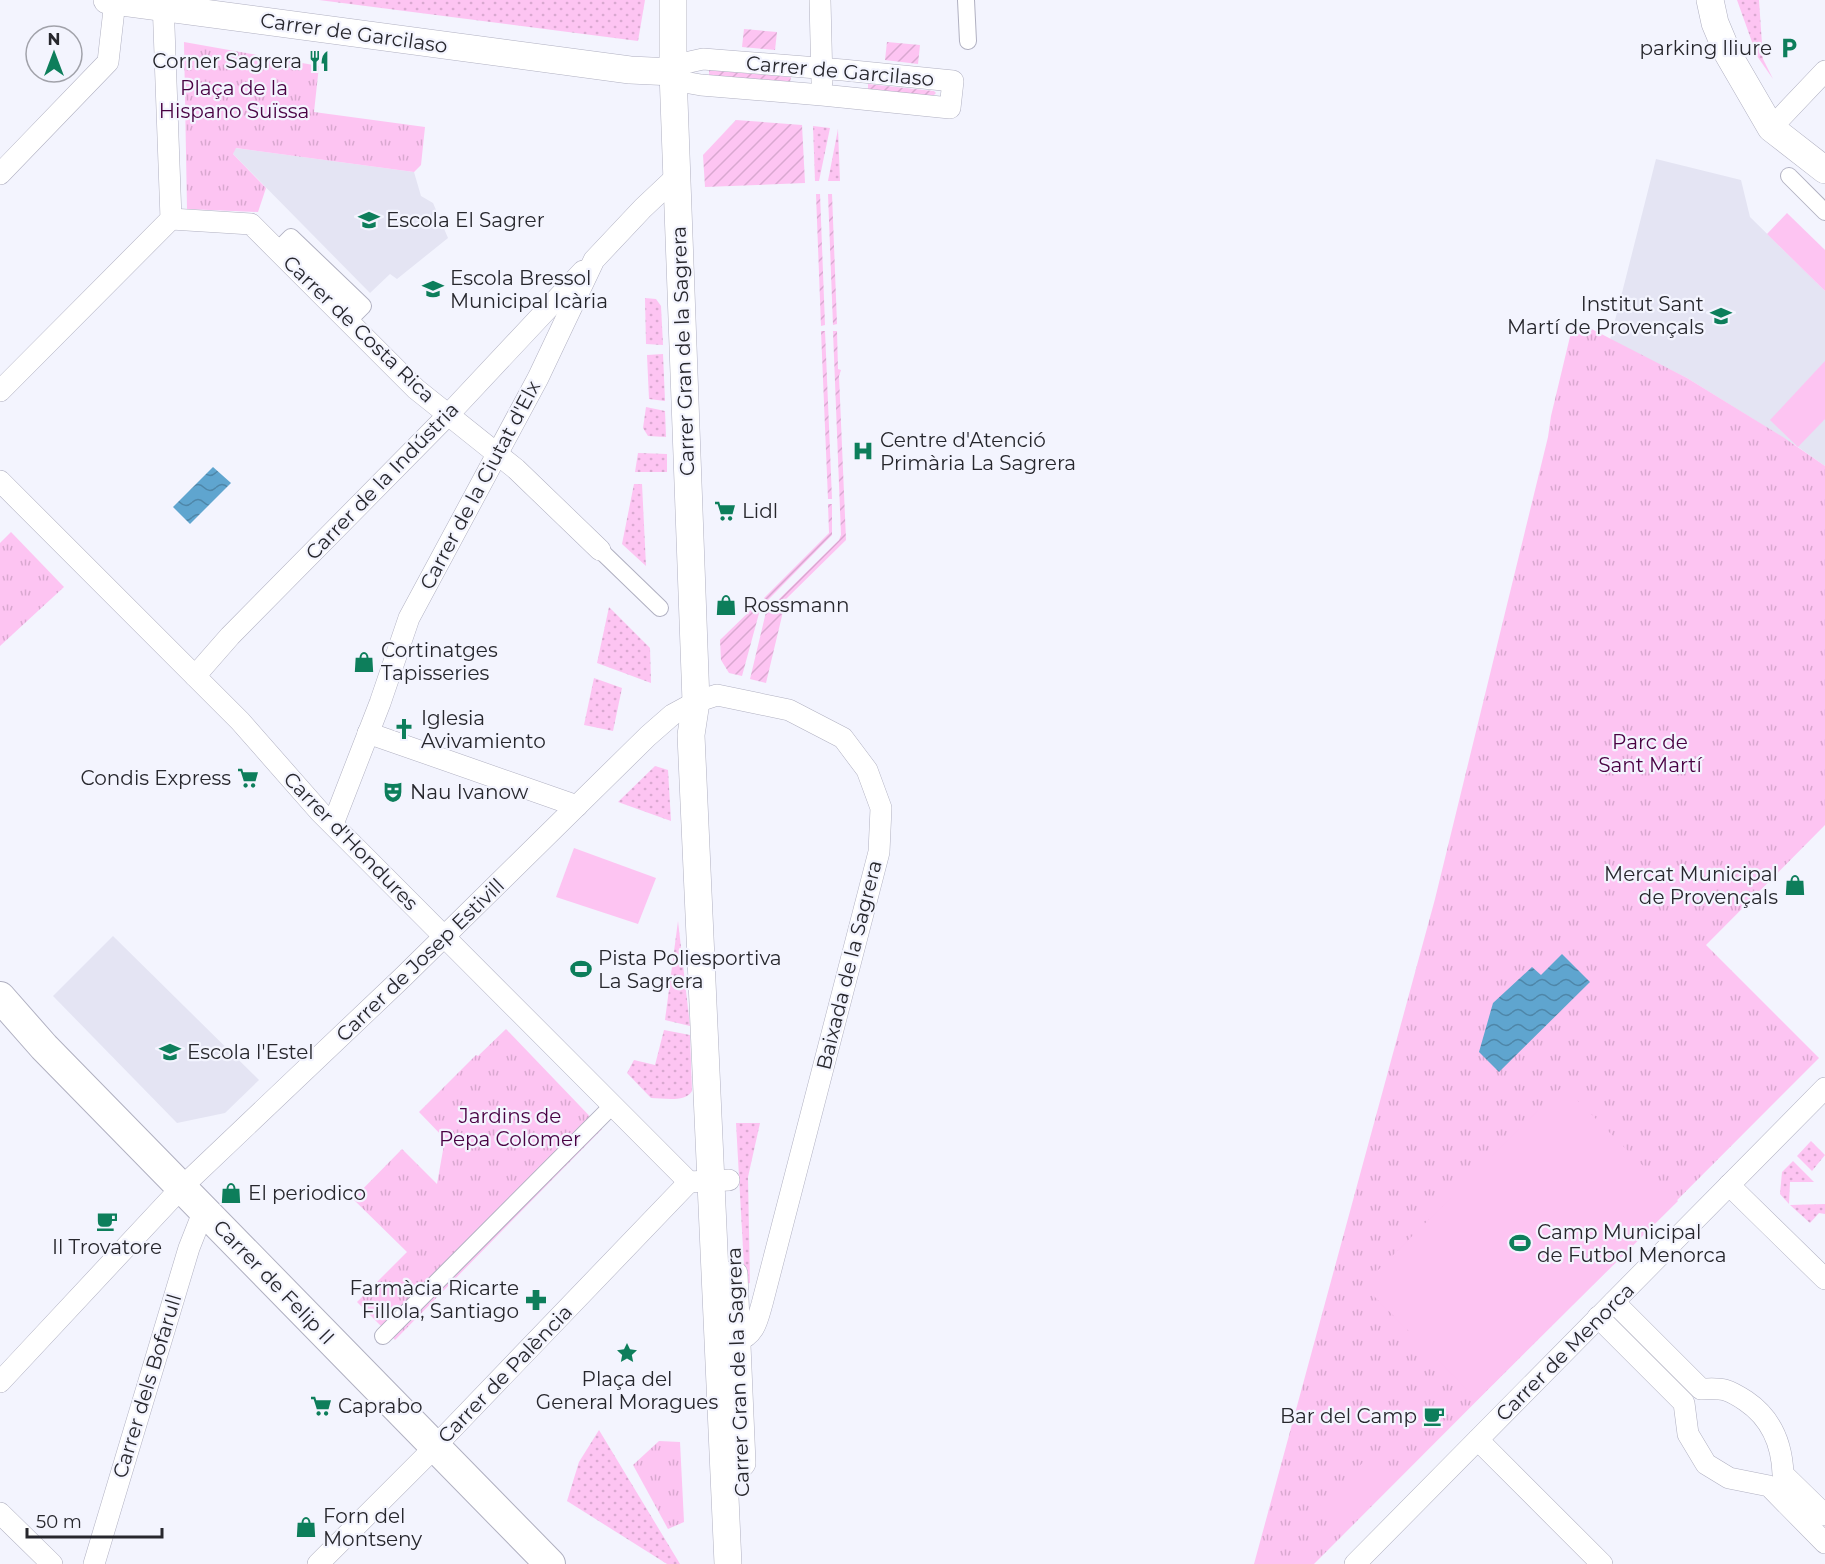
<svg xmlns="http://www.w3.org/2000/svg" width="1825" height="1564" font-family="Montserrat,sans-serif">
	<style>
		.built { fill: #e4e4f3 }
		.grass { fill: url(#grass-dots) }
		.park { fill: url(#park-tufts) }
		.garden { fill: url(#garden-furrows) }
		.pitch { fill: #fdc4f2 }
		.water { fill: url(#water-waves) }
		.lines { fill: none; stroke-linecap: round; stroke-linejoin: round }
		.pedestrian-casing { stroke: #b0b0c1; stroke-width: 18 }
		.minor-casing { stroke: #b0b0c1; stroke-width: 22 }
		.tertiary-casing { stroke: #b0b0c1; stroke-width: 28 }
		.secondary-casing { stroke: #b0b0c1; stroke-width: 32 }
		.pedestrian { stroke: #fff; stroke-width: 16 }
		.minor { stroke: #fff; stroke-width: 21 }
		.tertiary { stroke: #fff; stroke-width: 27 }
		.secondary { stroke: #fff; stroke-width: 30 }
		.labels { text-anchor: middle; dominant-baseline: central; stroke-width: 4.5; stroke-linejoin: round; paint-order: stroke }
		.street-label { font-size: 20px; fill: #27272d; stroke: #f3f4fe }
		.poi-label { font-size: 20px; fill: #27272d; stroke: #f3f4fe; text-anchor: start }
		.park-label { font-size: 20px; fill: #490243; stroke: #f3f4fe }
	</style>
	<defs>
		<pattern id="grass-dots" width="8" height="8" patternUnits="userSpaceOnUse" patternTransform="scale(1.5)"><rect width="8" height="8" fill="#fdc4f2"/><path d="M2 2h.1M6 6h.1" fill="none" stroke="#d9a8d0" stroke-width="1.8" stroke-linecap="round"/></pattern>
		<pattern id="park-tufts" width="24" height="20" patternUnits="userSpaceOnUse" patternTransform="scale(1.5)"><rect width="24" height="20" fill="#fdc4f2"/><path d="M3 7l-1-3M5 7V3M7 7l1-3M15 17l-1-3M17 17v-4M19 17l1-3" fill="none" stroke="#d9a8d0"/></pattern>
		<pattern id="garden-furrows" width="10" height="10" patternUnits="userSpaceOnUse" patternTransform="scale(1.5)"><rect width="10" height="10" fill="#fdc4f2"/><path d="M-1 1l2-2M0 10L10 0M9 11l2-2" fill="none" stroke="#d9a8d0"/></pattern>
		<pattern id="water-waves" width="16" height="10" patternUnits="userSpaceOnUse" patternTransform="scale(1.5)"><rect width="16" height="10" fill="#5fa5cf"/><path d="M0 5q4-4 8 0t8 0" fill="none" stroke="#4e86a8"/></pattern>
	</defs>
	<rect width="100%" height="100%" fill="#f3f4fe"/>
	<g class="built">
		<path d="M235,148L414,172L421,196L433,203L448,238L397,279L390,274L370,293L233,154Z"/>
		<path d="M1656,159L1741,180L1750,217L1825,291V466L1798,447L1687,378L1610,340Z"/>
		<path d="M113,936L259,1080L225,1113L177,1123L53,996Z"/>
	</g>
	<g class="grass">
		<path d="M319,0H645L638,41Z"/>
		<path d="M1737,0H1759L1763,59L1773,79L1757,56Z"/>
		<path d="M813,126L830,128L819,181H815Z"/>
		<path d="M838,129L840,181H828Z"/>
		<path d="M645,298L656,299L661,306L663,345L646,344Z"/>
		<path d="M663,354L665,401L649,399L647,355Z"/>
		<path d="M646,407L665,411L666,437L648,436L643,428Z"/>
		<path d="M638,453L667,454V472H635Z"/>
		<path d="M634,484H642L646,566L622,544Z"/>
		<path d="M609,607L650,648L651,683L597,663Z"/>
		<path d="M594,678L622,688L613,731L584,725Z"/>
		<path d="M655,766L668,770L671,821L618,802Z"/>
		<path d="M678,921L690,1026L665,1020Z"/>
		<path d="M664,1030L690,1035L692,1091C685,1103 663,1098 651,1098L627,1073L634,1060L655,1065Z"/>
		<path d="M736,1123H760L748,1177L750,1283L745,1284Z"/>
		<path d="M1811,1141L1825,1155L1812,1171L1797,1156Z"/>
		<path d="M1793,1161L1814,1182H1790L1789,1204L1780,1194L1782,1172Z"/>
		<path d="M1825,1204V1214L1819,1213L1810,1223L1790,1205Z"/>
		<path d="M599,1430L680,1564H667L567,1501L579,1462Z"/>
	</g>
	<g class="park">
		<path d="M184,42L319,66L314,112L425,127L421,165L414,172L236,148L233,154L266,188L258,212L187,209Z"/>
		<path d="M1574,320L1687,378L1783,437L1825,466V825L1706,945L1819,1058L1314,1564H1254L1435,899L1548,437L1551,416Z"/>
		<path d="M11,532L64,587L0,646V543Z"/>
		<path d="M506,1029L602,1129L395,1340L357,1302L407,1252L353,1199L402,1149L437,1184L445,1139L419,1112L476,1055L478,1056Z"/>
		<path d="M659,1441L680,1442L684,1522L668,1529L633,1465Z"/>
	</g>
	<g class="garden">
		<path d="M744,29L777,32L775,50L742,47Z"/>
		<path d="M887,42L920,45L918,64L885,60Z"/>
		<path d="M709,70L791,77L790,82L709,76Z"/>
		<path d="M868,84L934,91L936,93L933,96L868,89Z"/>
		<path d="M736,120L802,125L805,183L705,187L703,155Z"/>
		<path d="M816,194H820L825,325L821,326Z"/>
		<path d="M828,194H832L837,324L833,325Z"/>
		<path d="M821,331H825L832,499H828Z"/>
		<path d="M833,331H837L838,369L841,370L839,376L846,540L786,599L766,683L750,679L766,612L839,540L841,535Z"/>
		<path d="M828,504H832V535L766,602L764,598L829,533Z"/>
		<path d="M758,603L761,606L742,676L729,673L721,660L720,640Z"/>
	</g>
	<g class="pitch">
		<path d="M1787,213L1825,250V291L1767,234Z"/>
		<path d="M1825,361V419L1798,447L1770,420Z"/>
		<path d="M574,848L656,878L638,924L556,897Z"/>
		<path d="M1563,1086L1678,1201L1477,1400L1363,1285Z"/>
		<path d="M1372,1453L1391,1470L1337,1525L1319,1507Z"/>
	</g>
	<g class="water">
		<path d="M213,467L231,483L190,524L173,507Z"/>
		<path d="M1562,954L1590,982L1499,1072L1479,1052L1493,1003L1532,967L1541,975Z"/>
	</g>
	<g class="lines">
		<defs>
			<g id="pedestrian">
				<path d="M966,0L968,41"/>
				<path d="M1789,176L1825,212"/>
				<path d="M291,237L363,306L353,316L283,245Z"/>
				<path d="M600,550L660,608"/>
				<path d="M383,1336L613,1105"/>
			</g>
			<g id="minor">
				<path d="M820,0L822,82"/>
				<path d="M703,59L843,70L953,81L950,108L822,95L701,85L684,82L673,72L685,63Z"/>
				<path d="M1771,128L1825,71"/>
				<path d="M0,174L108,62L115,1"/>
				<path d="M171,219L251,224L416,389L516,469L600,550"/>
				<path d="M0,391L171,219L163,0"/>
				<path d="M0,481L240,721L320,812L689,1182L729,1180"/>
				<path d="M195,676L230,636L449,414L583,271"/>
				<path d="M368,733L577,806"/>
				<path d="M333,824L380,703L409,618L538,378L594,260L643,208L677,176"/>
				<path d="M1729,1185L1825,1279"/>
				<path d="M1614,1302L1701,1389C1709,1389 1718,1388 1725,1390C1732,1392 1740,1397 1746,1401C1771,1418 1782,1444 1783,1474L1825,1515"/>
				<path d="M1598,1317L1684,1403L1688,1434L1706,1464L1729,1478L1769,1486L1825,1543"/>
				<path d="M0,1382L182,1187L403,977L648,736L672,715L696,702L717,695L789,710L843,738L867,770L881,808L879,852L762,1304C757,1321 755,1335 737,1341"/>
				<path d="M1478,1440L1602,1564"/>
				<path d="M0,1513L52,1564"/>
				<path d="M94,1564L189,1248L204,1210"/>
				<path d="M318,1564L423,1459L689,1182"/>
				<path d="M1355,1564L1825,1088"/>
			</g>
			<g id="tertiary">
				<path d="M107,0L630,70L673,72"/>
				<path d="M673,0V72L696,702L691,735L728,1564"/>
				<path d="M1710,0L1715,23L1728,54L1771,128L1825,170"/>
				<path d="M734,1274L742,1463"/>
			</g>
			<path id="secondary" d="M0,997L44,1047L550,1564"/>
		</defs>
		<use href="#pedestrian" class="pedestrian-casing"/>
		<use href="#minor" class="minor-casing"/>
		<use href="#tertiary" class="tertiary-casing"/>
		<use href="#secondary" class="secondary-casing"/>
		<use href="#pedestrian" class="pedestrian"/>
		<use href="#minor" class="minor"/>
		<use href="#tertiary" class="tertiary"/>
		<use href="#secondary" class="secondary"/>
	</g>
	<defs>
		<symbol id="parking-bare" viewBox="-9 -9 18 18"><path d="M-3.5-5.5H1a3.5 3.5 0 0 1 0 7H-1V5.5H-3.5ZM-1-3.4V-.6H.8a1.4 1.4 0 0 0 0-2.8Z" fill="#0d7e5b" stroke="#f3f4fe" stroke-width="2.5" paint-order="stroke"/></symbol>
		<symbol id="restaurant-bare" viewBox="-9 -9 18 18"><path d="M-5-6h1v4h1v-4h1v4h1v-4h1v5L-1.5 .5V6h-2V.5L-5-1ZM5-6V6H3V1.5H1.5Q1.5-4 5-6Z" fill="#0d7e5b" stroke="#f3f4fe" stroke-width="2.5" paint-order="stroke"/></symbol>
		<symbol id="school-bare" viewBox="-9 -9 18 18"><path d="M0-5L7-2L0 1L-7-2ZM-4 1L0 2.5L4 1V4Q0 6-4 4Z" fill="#0d7e5b" stroke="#f3f4fe" stroke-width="2.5" paint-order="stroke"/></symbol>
		<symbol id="hospital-bare" viewBox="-9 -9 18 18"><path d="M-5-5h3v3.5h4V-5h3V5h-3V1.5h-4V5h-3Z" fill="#0d7e5b" stroke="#f3f4fe" stroke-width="2.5" paint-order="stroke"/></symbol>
		<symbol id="supermarket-bare" viewBox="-9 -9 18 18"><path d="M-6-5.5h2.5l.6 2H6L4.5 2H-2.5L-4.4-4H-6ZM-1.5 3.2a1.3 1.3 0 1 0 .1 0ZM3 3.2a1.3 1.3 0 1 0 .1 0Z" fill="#0d7e5b" stroke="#f3f4fe" stroke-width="2.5" paint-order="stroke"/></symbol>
		<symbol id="shop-bare" viewBox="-9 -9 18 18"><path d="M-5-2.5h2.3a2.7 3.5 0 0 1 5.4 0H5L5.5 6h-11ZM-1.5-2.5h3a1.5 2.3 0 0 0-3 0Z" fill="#0d7e5b" stroke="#f3f4fe" stroke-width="2.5" paint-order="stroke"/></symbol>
		<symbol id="church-bare" viewBox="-9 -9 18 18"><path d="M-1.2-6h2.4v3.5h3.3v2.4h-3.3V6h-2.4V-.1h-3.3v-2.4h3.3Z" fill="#0d7e5b" stroke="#f3f4fe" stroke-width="2.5" paint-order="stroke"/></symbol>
		<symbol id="theatre-bare" viewBox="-9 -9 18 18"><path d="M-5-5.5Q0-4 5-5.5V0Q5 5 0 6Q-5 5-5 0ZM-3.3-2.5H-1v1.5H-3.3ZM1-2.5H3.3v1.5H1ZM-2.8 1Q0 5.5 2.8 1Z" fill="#0d7e5b" stroke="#f3f4fe" stroke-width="2.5" paint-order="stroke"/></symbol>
		<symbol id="stadium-bare" viewBox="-9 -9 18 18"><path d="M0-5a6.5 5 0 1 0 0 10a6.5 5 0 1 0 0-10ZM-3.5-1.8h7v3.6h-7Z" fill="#0d7e5b" stroke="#f3f4fe" stroke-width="2.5" paint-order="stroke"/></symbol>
		<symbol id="cafe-bare" viewBox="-9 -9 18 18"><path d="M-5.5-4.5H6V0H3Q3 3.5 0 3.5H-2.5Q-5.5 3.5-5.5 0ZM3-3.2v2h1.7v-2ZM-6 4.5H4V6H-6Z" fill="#0d7e5b" stroke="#f3f4fe" stroke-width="2.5" paint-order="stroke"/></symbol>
		<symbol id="pharmacy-bare" viewBox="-9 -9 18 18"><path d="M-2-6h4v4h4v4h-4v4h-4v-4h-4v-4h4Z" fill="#0d7e5b" stroke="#f3f4fe" stroke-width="2.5" paint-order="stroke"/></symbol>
		<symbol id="sight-bare" viewBox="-9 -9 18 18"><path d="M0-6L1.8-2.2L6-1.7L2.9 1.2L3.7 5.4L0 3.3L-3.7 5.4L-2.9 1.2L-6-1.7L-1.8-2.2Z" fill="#0d7e5b" stroke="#f3f4fe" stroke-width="2.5" paint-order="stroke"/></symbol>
	</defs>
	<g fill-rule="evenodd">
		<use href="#parking-bare" x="1774" y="33" width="30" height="30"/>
		<use href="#restaurant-bare" x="304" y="46" width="30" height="30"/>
		<use href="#school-bare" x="354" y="205" width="30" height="30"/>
		<use href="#school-bare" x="418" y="274" width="30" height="30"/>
		<use href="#school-bare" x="1706" y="301" width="30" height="30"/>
		<use href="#hospital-bare" x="848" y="436" width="30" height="30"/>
		<use href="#supermarket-bare" x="710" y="496" width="30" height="30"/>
		<use href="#shop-bare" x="711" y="590" width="30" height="30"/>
		<use href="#shop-bare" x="349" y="647" width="30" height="30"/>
		<use href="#church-bare" x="389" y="714" width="30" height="30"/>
		<use href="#supermarket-bare" x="233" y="763" width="30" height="30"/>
		<use href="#theatre-bare" x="378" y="777" width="30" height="30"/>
		<use href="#shop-bare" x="1780" y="870" width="30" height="30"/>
		<use href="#stadium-bare" x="566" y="954" width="30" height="30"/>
		<use href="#school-bare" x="155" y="1037" width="30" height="30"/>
		<use href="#shop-bare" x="216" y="1178" width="30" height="30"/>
		<use href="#cafe-bare" x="92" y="1206" width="30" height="30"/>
		<use href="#stadium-bare" x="1505" y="1228" width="30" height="30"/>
		<use href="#pharmacy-bare" x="521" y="1285" width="30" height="30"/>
		<use href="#sight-bare" x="612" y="1338" width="30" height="30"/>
		<use href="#supermarket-bare" x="306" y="1391" width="30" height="30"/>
		<use href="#cafe-bare" x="1419" y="1401" width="30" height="30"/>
		<use href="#shop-bare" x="291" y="1512" width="30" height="30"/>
	</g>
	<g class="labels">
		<g class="street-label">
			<text transform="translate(354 33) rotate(8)">Carrer de Garcilaso</text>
			<text transform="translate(840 71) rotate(5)">Carrer de Garcilaso</text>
			<text transform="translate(359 329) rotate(44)">Carrer de Costa Rica</text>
			<text transform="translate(683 351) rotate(-92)">Carrer Gran de la Sagrera</text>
			<text transform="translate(382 481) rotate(-46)">Carrer de la Indústria</text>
			<text transform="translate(480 485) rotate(-62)">Carrer de la Ciutat d'Elx</text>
			<text transform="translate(351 841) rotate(46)">Carrer d'Hondures</text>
			<text transform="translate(420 960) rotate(-44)">Carrer de Josep Estivill</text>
			<text transform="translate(849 965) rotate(-76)">Baixada de la Sagrera</text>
			<text transform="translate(274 1282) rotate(46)">Carrer de Felip II</text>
			<text transform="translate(1565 1352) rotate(-45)">Carrer de Menorca</text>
			<text transform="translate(738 1372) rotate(-92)">Carrer Gran de la Sagrera</text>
			<text transform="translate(505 1374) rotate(-46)">Carrer de Palència</text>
			<text transform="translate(147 1386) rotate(-73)">Carrer dels Bofarull</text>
		</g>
		<g class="poi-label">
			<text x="1772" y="48" text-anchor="end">parking lliure</text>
			<text x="302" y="61" text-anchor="end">Corner Sagrera</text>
			<text x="386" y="220">Escola El Sagrer</text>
			<text x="450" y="278">Escola Bressol<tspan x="450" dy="23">Municipal Icària</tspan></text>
			<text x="1704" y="304" text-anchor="end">Institut Sant<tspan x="1704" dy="23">Martí de Provençals</tspan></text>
			<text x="880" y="440">Centre d'Atenció<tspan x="880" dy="23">Primària La Sagrera</tspan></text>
			<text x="742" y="511">Lidl</text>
			<text x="743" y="605">Rossmann</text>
			<text x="381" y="650">Cortinatges<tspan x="381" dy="23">Tapisseries</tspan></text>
			<text x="421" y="718">Iglesia<tspan x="421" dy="23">Avivamiento</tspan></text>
			<text x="231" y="778" text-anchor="end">Condis Express</text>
			<text x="410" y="792">Nau Ivanow</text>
			<text x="1778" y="874" text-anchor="end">Mercat Municipal<tspan x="1778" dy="23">de Provençals</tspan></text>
			<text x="598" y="958">Pista Poliesportiva<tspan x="598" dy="23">La Sagrera</tspan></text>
			<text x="187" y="1052">Escola l'Estel</text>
			<text x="248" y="1193">El periodico</text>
			<text x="1537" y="1232">Camp Municipal<tspan x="1537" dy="23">de Futbol Menorca</tspan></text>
			<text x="107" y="1247" text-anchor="middle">Il Trovatore</text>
			<text x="519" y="1288" text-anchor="end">Farmàcia Ricarte<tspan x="519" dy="23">Fillola, Santiago</tspan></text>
			<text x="627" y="1379" text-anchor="middle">Plaça del<tspan x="627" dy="23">General Moragues</tspan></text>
			<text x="338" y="1406">Caprabo</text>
			<text x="1417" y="1416" text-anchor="end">Bar del Camp</text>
			<text x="323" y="1516">Forn del<tspan x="323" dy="23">Montseny</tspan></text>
		</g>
		<g class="park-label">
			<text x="234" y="88">Plaça de la<tspan x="234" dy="23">Hispano Suïssa</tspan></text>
			<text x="1650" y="742">Parc de<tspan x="1650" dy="23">Sant Martí</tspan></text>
			<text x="510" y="1116">Jardins de<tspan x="510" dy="23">Pepa Colomer</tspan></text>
		</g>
	</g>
	<g transform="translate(54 54)"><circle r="28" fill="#f3f4fe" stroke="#a1a2aa" stroke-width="1.5"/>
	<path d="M0-4.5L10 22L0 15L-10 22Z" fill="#0d7e5b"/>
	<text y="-9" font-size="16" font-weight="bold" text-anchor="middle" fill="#27272d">N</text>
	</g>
	<path d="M27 1528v9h135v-9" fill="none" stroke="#27272d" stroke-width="3"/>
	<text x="36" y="1528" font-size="18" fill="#27272d" stroke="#f3f4fe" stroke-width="4.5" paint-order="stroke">50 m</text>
</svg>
